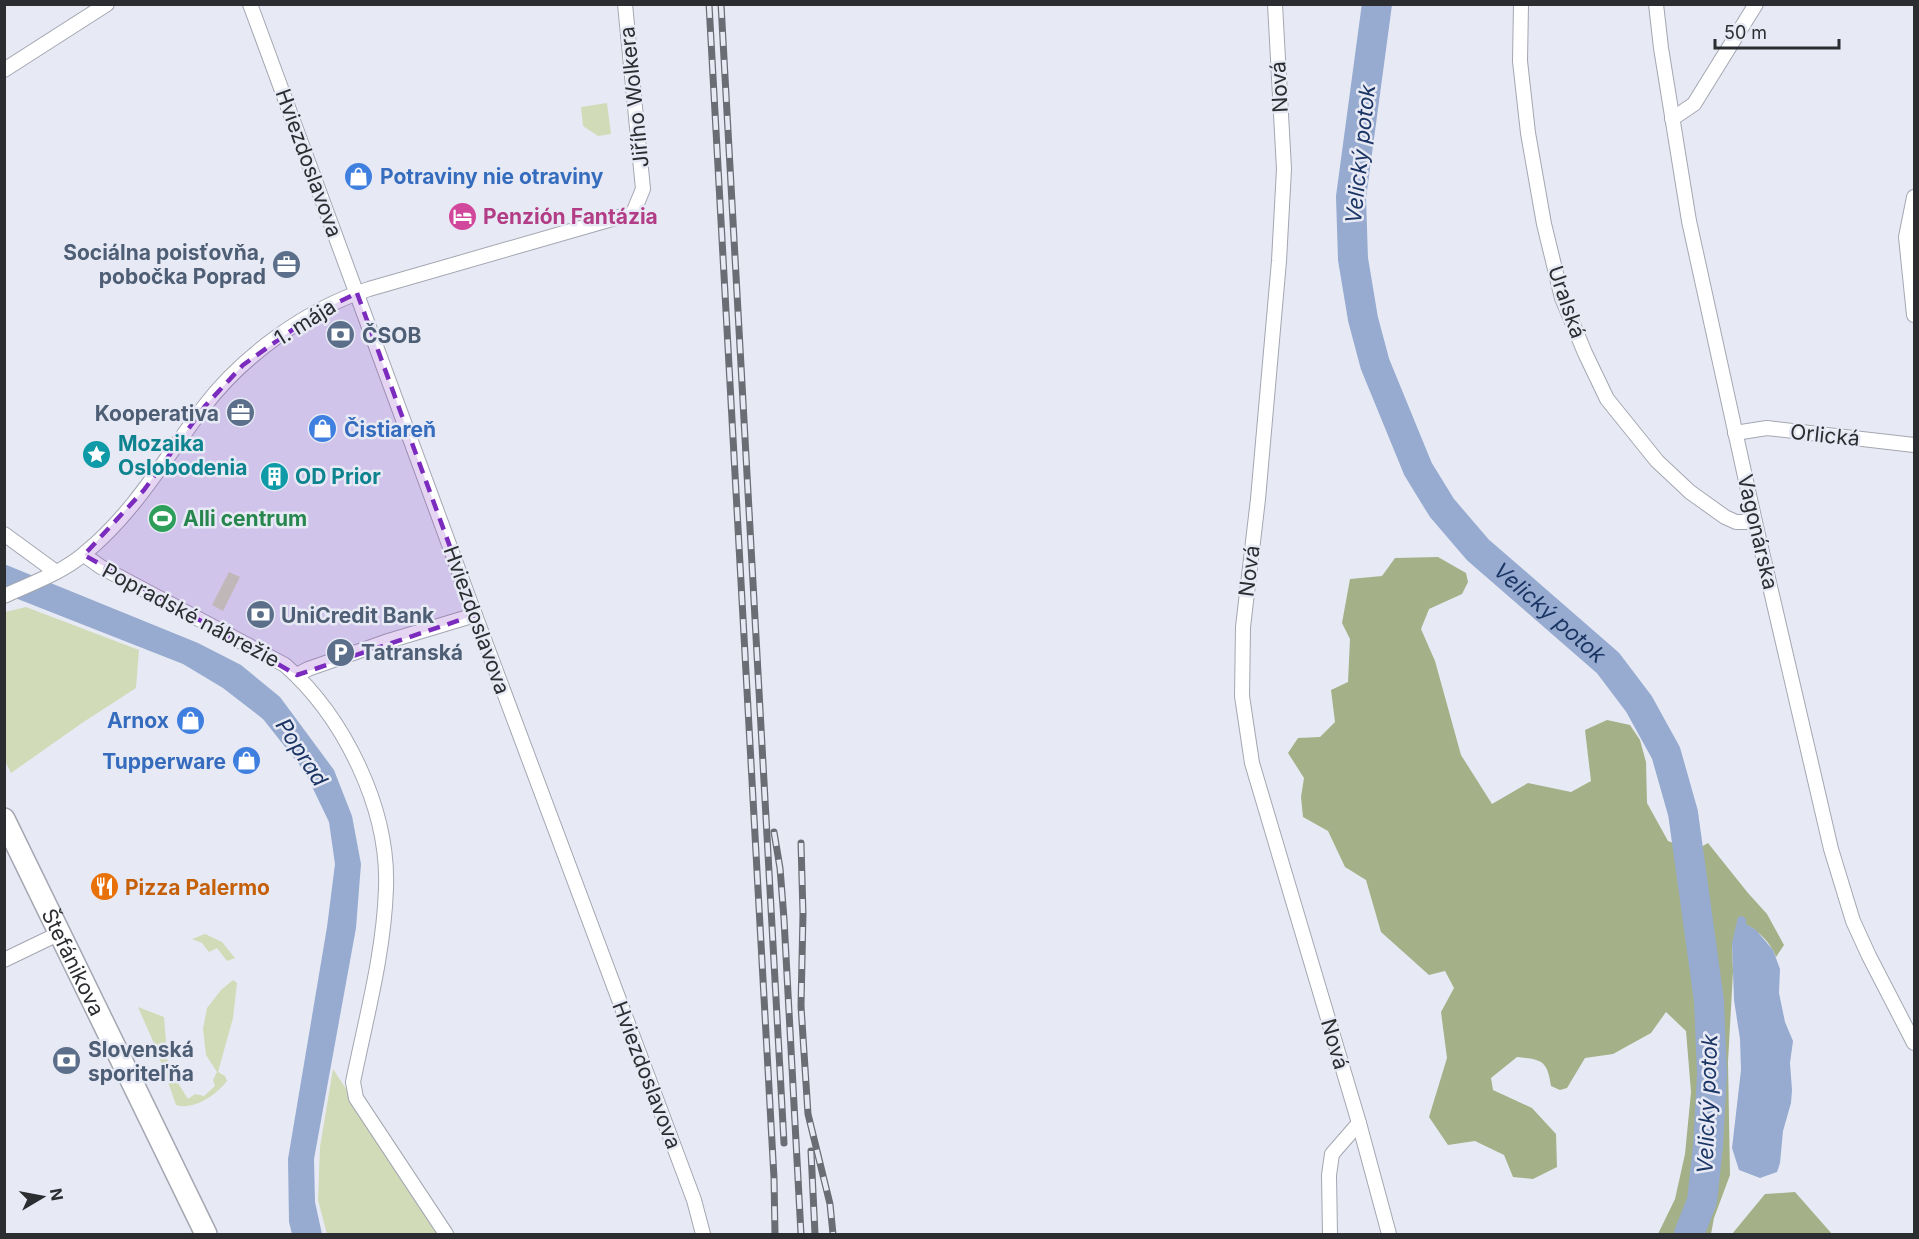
<svg xmlns="http://www.w3.org/2000/svg" width="1919" height="1239" font-family="Inter,sans-serif">
	<style>
		.green { fill: #d1dbb7 }
		.forest { fill: #a4b087 }
		.water { fill: #96abcf }
		.lines { fill: none; stroke-linecap: round; stroke-linejoin: round }
		.river { stroke: #96abcf; stroke-width: 30 }
		.minor-casing { stroke: #a4a7b1; stroke-width: 16 }
		.primary-casing { stroke: #a4a7b1; stroke-width: 24 }
		.minor { stroke: #fff; stroke-width: 14 }
		.primary { stroke: #fff; stroke-width: 21 }
		.rail-casing { stroke: #6b6d74; stroke-width: 7 }
		.rail { stroke: #e7eaf5; stroke-width: 4.5; stroke-dasharray: 14; stroke-linecap: butt }
		.marked { fill: #7b2cbf; fill-opacity: 0.2; stroke: #7b2cbf; stroke-width: 4.5; stroke-dasharray: 12 8; stroke-linejoin: round }
		.labels { text-anchor: middle; dominant-baseline: central; stroke-width: 5; stroke-linejoin: round; paint-order: stroke }
		.street-label { font-size: 21px; fill: #2b2d31; stroke: #e7eaf5 }
		.shop-label { font-size: 21px; font-weight: bold; fill: #366cbe; stroke: #e7eaf5; text-anchor: start }
		.hotel-label { font-size: 21px; font-weight: bold; fill: #b23c85; stroke: #e7eaf5; text-anchor: start }
		.service-label { font-size: 21px; font-weight: bold; fill: #4e5e75; stroke: #e7eaf5; text-anchor: start }
		.culture-label { font-size: 21px; font-weight: bold; fill: #0d838f; stroke: #e7eaf5; text-anchor: start }
		.leisure-label { font-size: 21px; font-weight: bold; fill: #27864d; stroke: #e7eaf5; text-anchor: start }
		.food-label { font-size: 21px; font-weight: bold; fill: #c56008; stroke: #e7eaf5; text-anchor: start }
		.water-label { font-size: 22px; font-style: italic; fill: #1b3564; stroke: #e7eaf5 }
	</style>
	<rect width="100%" height="100%" fill="#e7eaf5"/>
	<g class="green">
		<path d="M607,103L611,134L598,136L583,126L581,107Z"/>
		<path d="M229,572L240,577L223,611L212,605Z"/>
		<path d="M26,607L139,650L136,688L82,723L11,773L4,759L5,612Z"/>
		<path d="M205,934L222,942L235,958L227,961L217,948L209,952L202,943L192,939Z"/>
		<path d="M233,980L237,983L233,1018L218,1072L225,1076L227,1081C217,1094 194,1111 176,1105L156,1048L138,1007L164,1017L168,1067L188,1099L195,1094L204,1096L215,1086L213,1080L217,1072L206,1055L203,1029L207,1008L221,990Z"/>
		<path d="M333,1069L441,1234H327L318,1200L320,1147Z"/>
	</g>
	<g class="forest">
		<path d="M1438,557L1466,573L1468,582L1462,594L1429,609L1421,629L1435,661L1461,755L1492,804L1528,783L1571,792L1591,781L1585,730L1607,720L1630,725L1640,740L1646,762L1647,803L1668,841L1694,851L1708,843L1748,893L1767,914L1784,945L1776,957C1771,943 1759,931 1745,924L1732,943L1733,972L1728,1062L1730,1175L1714,1218L1711,1234H1658L1675,1199L1685,1154L1691,1092L1686,1031L1666,1012L1651,1033L1613,1054L1585,1058L1567,1088L1560,1090L1551,1086C1547,1059 1541,1060 1517,1057L1491,1078L1493,1090L1532,1108L1556,1134L1557,1167L1533,1179L1513,1177L1504,1155L1475,1141L1448,1145L1429,1117L1447,1058L1441,1012L1454,988L1445,971L1429,975L1381,932L1366,880L1345,867L1328,831L1303,817L1301,797L1304,778L1288,753L1298,738L1320,737L1335,722L1331,690L1348,682L1350,639L1342,623L1350,579L1382,576L1395,558Z"/>
		<path d="M1795,1192L1832,1234H1732L1765,1194Z"/>
	</g>
	<g class="water">
		<path d="M4,564L198,643L241,665L280,697L334,770L352,816L361,864L356,928L314,1159L315,1202L322,1234H292L289,1222L288,1159L327,927L335,864L329,822L305,772L263,719L223,688L183,664L5,594Z"/>
		<path d="M1742,916L1746,919V924L1756,930L1773,950L1780,969L1779,993L1785,1022L1793,1041L1790,1063L1792,1090L1791,1103L1783,1131L1780,1163L1777,1172L1760,1178L1739,1170L1732,1148L1741,1070L1740,1039L1734,1000L1732,943L1738,917Z"/>
		<path d="M1692,1199L1705,1203L1699,1234H1682Z"/>
	</g>
	<g class="lines">
		<path class="river" id="s1" d="M1377,4L1351,197L1353,259L1363,319L1375,364L1418,469L1442,508L1478,550L1608,663L1639,704L1666,753L1683,813L1709,1001L1712,1074L1708,1146L1702,1201L1689,1234"/>
		<defs>
			<g id="minor">
				<path d="M250,4L475,615L694,1200L703,1234"/>
				<path d="M1275,4L1284,169L1279,261L1258,499L1243,627L1242,696L1252,763L1359,1123L1389,1234"/>
				<path d="M1521,4L1520,61L1528,133L1544,224L1562,298L1585,353L1607,399L1657,461L1690,492L1725,517L1736,522H1755"/>
				<path d="M1656,4L1661,48L1689,221L1755,522L1831,849L1853,921L1869,956L1914,1043"/>
				<path d="M4,70L107,4"/>
				<path d="M1672,119L1694,104L1756,4"/>
				<path d="M1914,197L1906,237L1914,315"/>
				<path d="M1735,433L1767,428L1914,445"/>
				<path d="M4,534L56,572"/>
				<path d="M84,555L101,567L285,665C344,717 389,808 386,888C384,953 366,1018 353,1082L356,1098L446,1234"/>
				<path d="M4,596C32,583 62,573 85,553C134,513 166,457 203,408C242,356 307,309 369,289L633,213L643,189L625,4"/>
				<path d="M297,675L308,669L385,642L475,615"/>
				<path d="M4,960L60,933"/>
				<path d="M1330,1234L1329,1175L1332,1154L1359,1123"/>
			</g>
			<g id="primary">
				<path id="s2" d="M4,819L206,1234"/>
			</g>
		</defs>
		<use href="#minor" class="minor-casing"/>
		<use href="#primary" class="primary-casing"/>
		<use href="#minor" class="minor"/>
		<use href="#primary" class="primary"/>
		<defs>
			<g id="rail">
				<path d="M709,4L774,1178L775,1234"/>
				<path d="M721,4L784,1143"/>
				<path d="M774,832L780,868L784,919L801,1234"/>
				<path d="M801,843L803,914L801,1006L808,1114L830,1204L833,1234"/>
				<path d="M811,1151L815,1234"/>
			</g>
		</defs>
		<use href="#rail" class="rail-casing"/>
		<use href="#rail" class="rail"/>
	</g>
	<path class="marked" d="M357,293L475,615L297,675L84,555L144,490L205,406L243,365L316,313Z"/>
	<defs>
		<symbol id="shop-disc" viewBox="-11 -11 22 22"><circle r="9.5" fill="#3f7fe0" stroke="#e7eaf5"/><path d="M-5-2.5h2.3a2.7 3.5 0 0 1 5.4 0H5L5.5 6h-11ZM-1.5-2.5h3a1.5 2.3 0 0 0-3 0Z" fill="#fff"/></symbol>
		<symbol id="hotel-disc" viewBox="-11 -11 22 22"><circle r="9.5" fill="#d1479c" stroke="#e7eaf5"/><path d="M-6-4.5h1.5V1H6V5H4.5V3h-9V5H-6ZM-4 0a1.8 1.8 0 1 1 3.6 0ZM.5 0V-2.5h3Q6-2.5 6 0Z" fill="#fff"/></symbol>
		<symbol id="office-disc" viewBox="-11 -11 22 22"><circle r="9.5" fill="#5c6f8a" stroke="#e7eaf5"/><path d="M-6-3h4V-5.5h4V-3h4V5H-6ZM-1-4.5V-3h2v-1.5ZM-6 0V1H6V0Z" fill="#fff"/></symbol>
		<symbol id="bank-disc" viewBox="-11 -11 22 22"><circle r="9.5" fill="#5c6f8a" stroke="#e7eaf5"/><path d="M-6-4H6V4H-6ZM0-2.3a2.3 2.3 0 1 0 0 4.6a2.3 2.3 0 1 0 0-4.6Z" fill="#fff"/></symbol>
		<symbol id="sight-disc" viewBox="-11 -11 22 22"><circle r="9.5" fill="#0f9aa8" stroke="#e7eaf5"/><path d="M0-6L1.8-2.2L6-1.7L2.9 1.2L3.7 5.4L0 3.3L-3.7 5.4L-2.9 1.2L-6-1.7L-1.8-2.2Z" fill="#fff"/></symbol>
		<symbol id="building-disc" viewBox="-11 -11 22 22"><circle r="9.5" fill="#0f9aa8" stroke="#e7eaf5"/><path d="M-4-6H4V6H1V3H-1V6H-4ZM-2.5-4.3h1.7v1.8h-1.7ZM.8-4.3h1.7v1.8H.8ZM-2.5-1h1.7V.8h-1.7ZM.8-1h1.7V.8H.8Z" fill="#fff"/></symbol>
		<symbol id="stadium-disc" viewBox="-11 -11 22 22"><circle r="9.5" fill="#2e9e5b" stroke="#e7eaf5"/><path d="M0-5a6.5 5 0 1 0 0 10a6.5 5 0 1 0 0-10ZM-3.5-1.8h7v3.6h-7Z" fill="#fff"/></symbol>
		<symbol id="parking-disc" viewBox="-11 -11 22 22"><circle r="9.5" fill="#5c6f8a" stroke="#e7eaf5"/><path d="M-3.5-5.5H1a3.5 3.5 0 0 1 0 7H-1V5.5H-3.5ZM-1-3.4V-.6H.8a1.4 1.4 0 0 0 0-2.8Z" fill="#fff"/></symbol>
		<symbol id="restaurant-disc" viewBox="-11 -11 22 22"><circle r="9.5" fill="#e8710a" stroke="#e7eaf5"/><path d="M-5-6h1v4h1v-4h1v4h1v-4h1v5L-1.5 .5V6h-2V.5L-5-1ZM5-6V6H3V1.5H1.5Q1.5-4 5-6Z" fill="#fff"/></symbol>
	</defs>
	<g fill-rule="evenodd">
		<use href="#shop-disc" x="342" y="160" width="33" height="33"/>
		<use href="#hotel-disc" x="446" y="200" width="33" height="33"/>
		<use href="#office-disc" x="270" y="248" width="33" height="33"/>
		<use href="#bank-disc" x="324" y="318" width="33" height="33"/>
		<use href="#office-disc" x="224" y="396" width="33" height="33"/>
		<use href="#shop-disc" x="306" y="412" width="33" height="33"/>
		<use href="#sight-disc" x="80" y="438" width="33" height="33"/>
		<use href="#building-disc" x="258" y="460" width="33" height="33"/>
		<use href="#stadium-disc" x="146" y="502" width="33" height="33"/>
		<use href="#bank-disc" x="244" y="598" width="33" height="33"/>
		<use href="#parking-disc" x="324" y="636" width="33" height="33"/>
		<use href="#shop-disc" x="174" y="704" width="33" height="33"/>
		<use href="#shop-disc" x="230" y="744" width="33" height="33"/>
		<use href="#restaurant-disc" x="88" y="870" width="33" height="33"/>
		<use href="#bank-disc" x="50" y="1044" width="33" height="33"/>
	</g>
	<g class="labels">
		<g class="street-label">
			<text transform="translate(1279 87) rotate(-93)">Nová</text>
			<text transform="translate(634 97) rotate(-96)">Jiřího Wolkera</text>
			<text transform="translate(309 163) rotate(70)">Hviezdoslavova</text>
			<text transform="translate(1567 302) rotate(71)">Uralská</text>
			<text transform="translate(305 322) rotate(-32)">1. mája</text>
			<text transform="translate(1825 435) rotate(6)">Orlická</text>
			<text transform="translate(1758 532) rotate(77)">Vagonárska</text>
			<text transform="translate(1249 571) rotate(-83)">Nová</text>
			<text transform="translate(191 615) rotate(28)">Popradské nábrežie</text>
			<text transform="translate(477 620) rotate(70)">Hviezdoslavova</text>
			<text stroke="none"><textPath href="#s2" startOffset="159">Štefánikova</textPath></text>
			<text transform="translate(1335 1044) rotate(74)">Nová</text>
			<text transform="translate(647 1075) rotate(69)">Hviezdoslavova</text>
		</g>
		<g class="shop-label">
			<text x="380" y="176">Potraviny nie otraviny</text>
			<text x="344" y="429">Čistiareň</text>
			<text x="169" y="720" text-anchor="end">Arnox</text>
			<text x="226" y="761" text-anchor="end">Tupperware</text>
		</g>
		<g class="hotel-label">
			<text x="483" y="216">Penzión Fantázia</text>
		</g>
		<g class="service-label">
			<text x="266" y="252" text-anchor="end">Sociálna poisťovňa,<tspan x="266" dy="24">pobočka Poprad</tspan></text>
			<text x="362" y="335">ČSOB</text>
			<text x="219" y="413" text-anchor="end">Kooperativa</text>
			<text x="281" y="615">UniCredit Bank</text>
			<text x="361" y="652">Tatranská</text>
			<text x="88" y="1049">Slovenská<tspan x="88" dy="24">sporiteľňa</tspan></text>
		</g>
		<g class="culture-label">
			<text x="118" y="443">Mozaika<tspan x="118" dy="24">Oslobodenia</tspan></text>
			<text x="295" y="476">OD Prior</text>
		</g>
		<g class="leisure-label">
			<text x="183" y="518">Alli centrum</text>
		</g>
		<g class="food-label">
			<text x="125" y="887">Pizza Palermo</text>
		</g>
		<g class="water-label">
			<text transform="translate(1360 154) rotate(-84)">Velický potok</text>
			<text stroke="none"><textPath href="#s1" startOffset="674">Velický potok</textPath></text>
			<text transform="translate(302 752) rotate(57)">Poprad</text>
			<text transform="translate(1707 1104) rotate(-88)">Velický potok</text>
		</g>
	</g>
	<rect width="1919" height="1239" fill="none" stroke="#2b2d31" stroke-width="12"/>
	<g transform="translate(42 1197) rotate(80)" stroke="#e7eaf5" stroke-width="4.5" paint-order="stroke">
	<path d="M0-4.5L10 22L0 15L-10 22Z" fill="#2b2d31"/>
	<text y="-9" font-size="16" font-weight="bold" text-anchor="middle" fill="#2b2d31">N</text>
	</g>
	<path d="M1715 39v9h124v-9" fill="none" stroke="#2b2d31" stroke-width="3"/>
	<text x="1724" y="39" font-size="18" fill="#2b2d31" stroke="#e7eaf5" stroke-width="4.5" paint-order="stroke">50 m</text>
</svg>
